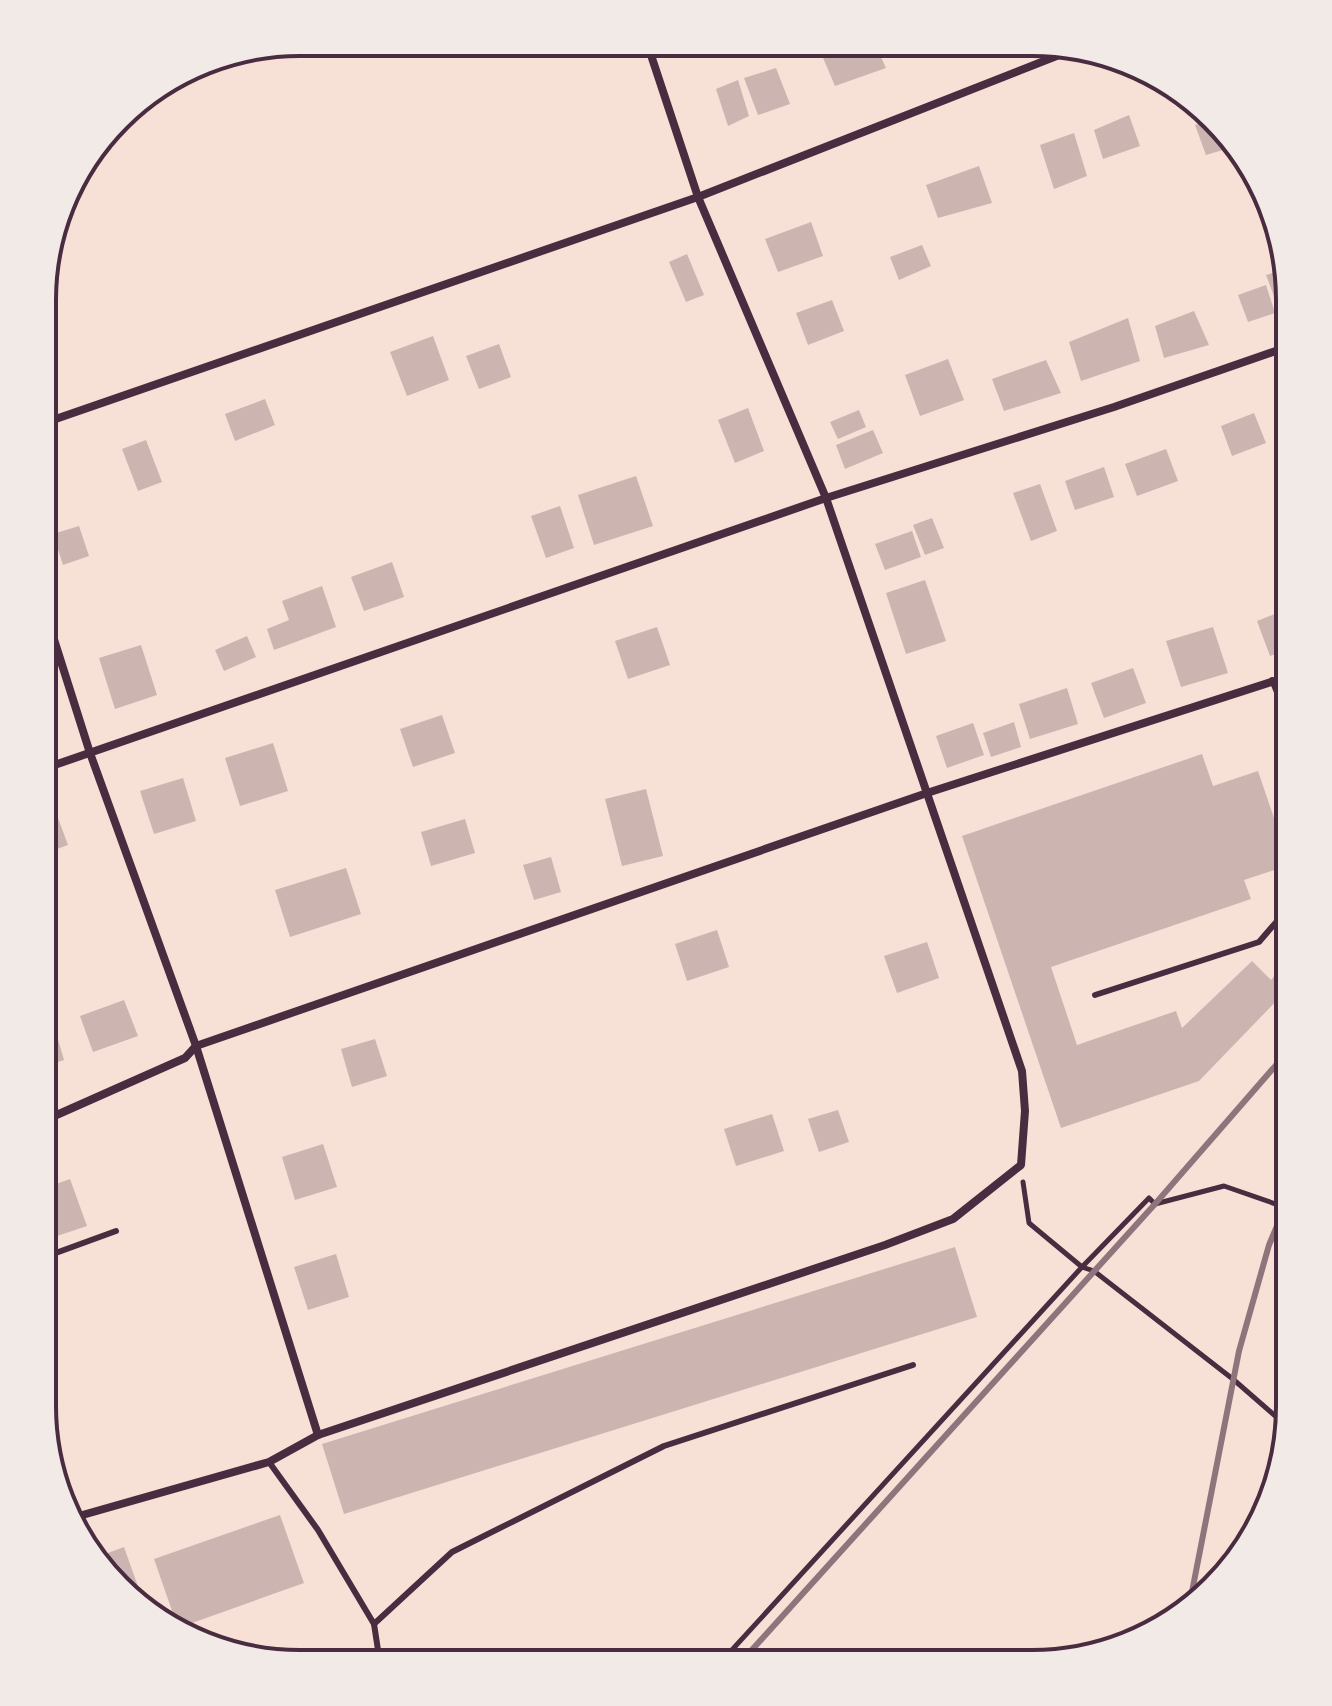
<svg xmlns="http://www.w3.org/2000/svg" width="1332" height="1706" font-family="Inter,sans-serif">
	<style>
		.building { fill: #ccb4b1 }
		.lines { fill: none; stroke-linecap: round; stroke-linejoin: round }
		.path { stroke: #4a2c40; stroke-width: 5 }
		.service { stroke: #4a2c40; stroke-width: 6 }
		.minor { stroke: #4a2c40; stroke-width: 8 }
		.rail { stroke: #8f747c; stroke-width: 6 }
		.rim { fill: none; stroke: #4a2c40; stroke-width: 4 }
	</style>
	<rect width="100%" height="100%" fill="#f7e1d7"/>
	<g class="building">
		<path d="M824,44H875L886,68L835,86L818,46Z"/>
		<path d="M776,68L790,104L758,115L744,78Z"/>
		<path d="M738,80L749,116L728,126L716,89Z"/>
		<path d="M1129,115L1140,146L1103,159L1094,130Z"/>
		<path d="M1208,121L1219,133L1233,147L1206,155L1195,125Z"/>
		<path d="M1074,133L1087,176L1054,189L1040,145Z"/>
		<path d="M979,166L992,203L938,218L926,185Z"/>
		<path d="M811,222L823,256L778,272L765,239Z"/>
		<path d="M922,245L931,266L899,280L890,257Z"/>
		<path d="M687,254L704,295L686,302L669,262Z"/>
		<path d="M1282,270L1290,300V320L1284,322L1266,275Z"/>
		<path d="M1266,285L1275,313L1248,322L1238,295Z"/>
		<path d="M832,300L844,331L808,345L796,313Z"/>
		<path d="M1194,311L1209,345L1164,358L1155,326Z"/>
		<path d="M1128,318L1140,361L1081,381L1069,342Z"/>
		<path d="M433,336L449,380L407,396L390,352Z"/>
		<path d="M499,344L511,377L479,389L466,356Z"/>
		<path d="M948,359L964,400L920,416L905,375Z"/>
		<path d="M1046,360L1061,393L1004,411L992,379Z"/>
		<path d="M265,399L275,425L235,441L225,414Z"/>
		<path d="M748,408L764,451L735,463L718,420Z"/>
		<path d="M859,410L866,427L838,439L830,422Z"/>
		<path d="M1254,413L1266,443L1232,456L1221,426Z"/>
		<path d="M873,430L883,453L845,469L836,445Z"/>
		<path d="M146,440L162,482L138,491L122,449Z"/>
		<path d="M1166,449L1178,481L1137,496L1125,464Z"/>
		<path d="M1104,467L1114,497L1075,510L1065,481Z"/>
		<path d="M636,476L653,526L594,545L578,495Z"/>
		<path d="M1040,484L1057,531L1031,541L1013,493Z"/>
		<path d="M560,506L574,548L546,558L531,516Z"/>
		<path d="M932,518L944,548L925,555L913,525Z"/>
		<path d="M79,526L89,556L63,565L53,534Z"/>
		<path d="M912,531L921,557L885,570L875,544Z"/>
		<path d="M392,562L404,597L364,611L351,577Z"/>
		<path d="M925,580L946,641L906,654L886,593Z"/>
		<path d="M322,586L336,627L274,650L267,629L289,620L282,601Z"/>
		<path d="M1290,608V649L1270,656L1257,621Z"/>
		<path d="M657,627L670,665L628,679L615,641Z"/>
		<path d="M1213,627L1228,673L1181,687L1166,641Z"/>
		<path d="M247,636L256,657L224,671L215,650Z"/>
		<path d="M141,645L157,695L115,709L99,658Z"/>
		<path d="M1133,668L1146,703L1104,718L1091,683Z"/>
		<path d="M1067,688L1078,724L1030,739L1019,704Z"/>
		<path d="M442,715L455,753L413,767L400,729Z"/>
		<path d="M1014,722L1021,747L991,757L983,733Z"/>
		<path d="M973,723L984,755L947,768L936,736Z"/>
		<path d="M273,743L288,791L240,806L225,758Z"/>
		<path d="M1202,754L1213,786L1258,771L1290,865L1244,880L1251,899L1051,967L1077,1045L1176,1011L1182,1028L1252,961L1271,980L1290,956V997L1285,992L1199,1081L1061,1128L962,836Z"/>
		<path d="M183,778L196,821L154,834L140,791Z"/>
		<path d="M646,789L663,856L622,866L605,799Z"/>
		<path d="M55,810L68,845L43,854V814Z"/>
		<path d="M465,819L475,853L431,866L421,832Z"/>
		<path d="M551,857L561,892L534,900L523,865Z"/>
		<path d="M346,868L361,914L290,937L275,890Z"/>
		<path d="M717,930L729,967L687,981L675,944Z"/>
		<path d="M927,942L939,978L897,993L884,956Z"/>
		<path d="M124,1000L138,1036L93,1052L80,1016Z"/>
		<path d="M57,1036L64,1060L46,1066L43,1040Z"/>
		<path d="M375,1039L387,1076L352,1087L341,1049Z"/>
		<path d="M838,1110L849,1142L819,1152L808,1119Z"/>
		<path d="M772,1114L784,1151L736,1166L724,1129Z"/>
		<path d="M323,1144L337,1187L295,1200L282,1157Z"/>
		<path d="M70,1179L87,1226L42,1241V1189Z"/>
		<path d="M955,1247L977,1317L344,1514L322,1444Z"/>
		<path d="M336,1254L349,1297L308,1310L294,1267Z"/>
		<path d="M280,1515L304,1583L178,1628L154,1559Z"/>
		<path d="M124,1547L146,1609L102,1562L100,1556Z"/>
	</g>
	<g class="lines">
		<g class="path">
			<path d="M1289,1411V1387"/>
			<path d="M1288,1427L1234,1380L1094,1271L1082,1267L1149,1198L1155,1204L1224,1186L1290,1209"/>
			<path d="M720,1663L1082,1267L1029,1223L1023,1182"/>
		</g>
		<g class="service">
			<path d="M1272,680L1290,724"/>
			<path d="M1095,995L1259,942L1290,906"/>
			<path d="M42,1258L116,1231"/>
			<path d="M45,1418L60,1458L57,1463"/>
			<path d="M269,1462L318,1530L374,1624L452,1552L664,1446L913,1365"/>
			<path d="M374,1624L380,1663"/>
		</g>
		<g class="minor">
			<path d="M44,423L698,197L1077,48"/>
			<path d="M44,608L90,753L196,1046L318,1435"/>
			<path d="M43,769L826,498L1114,407L1290,346"/>
			<path d="M43,1121L185,1058L196,1046L927,793L1290,676"/>
			<path d="M72,1518L269,1462L318,1435L885,1245L953,1219L1021,1165L1025,1111L1022,1071L826,498L698,197L647,43"/>
		</g>
		<g class="rail">
			<path d="M1190,1602L1239,1351L1269,1245L1290,1195"/>
			<path d="M740,1663L1155,1204L1290,1049"/>
		</g>
	</g>
	<path d="M0 0H1332V1706H0ZM300 56H1032A244 244 0 0 1 1276 300V1406A244 244 0 0 1 1032 1650H300A244 244 0 0 1 56 1406V300A244 244 0 0 1 300 56Z" fill="#f1eae7" fill-rule="evenodd"/>
	<path class="rim" d="M300 56H1032A244 244 0 0 1 1276 300V1406A244 244 0 0 1 1032 1650H300A244 244 0 0 1 56 1406V300A244 244 0 0 1 300 56Z"/>
</svg>
